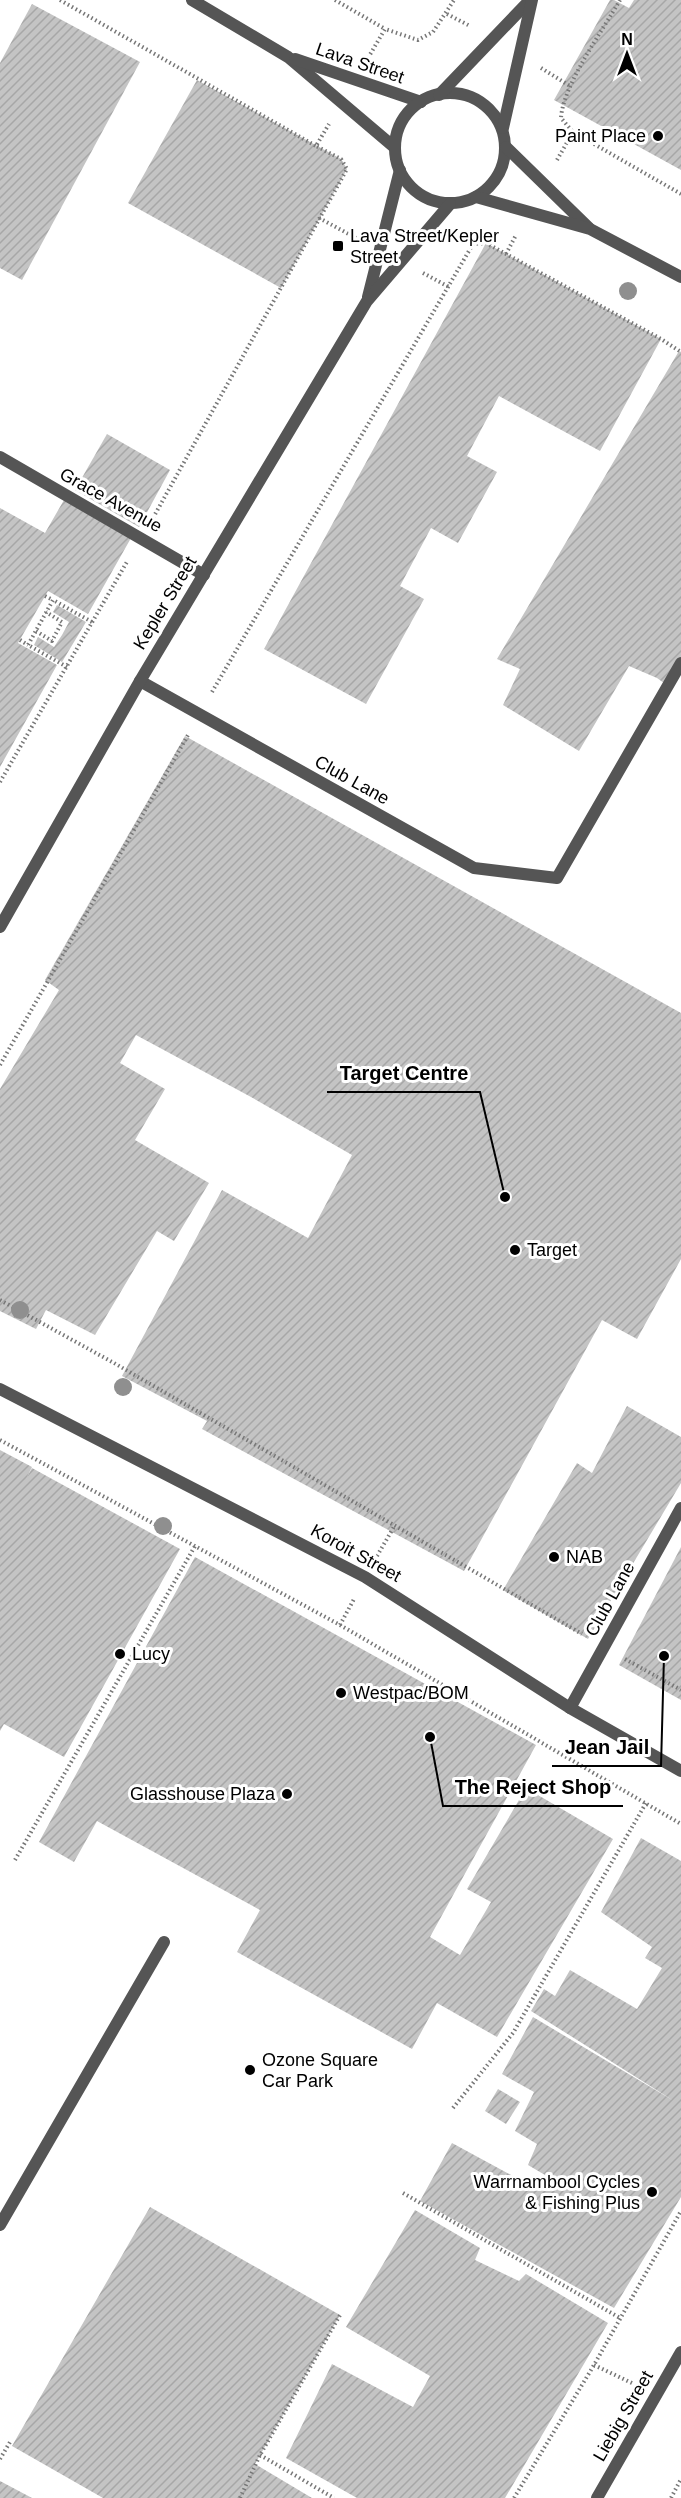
<svg xmlns="http://www.w3.org/2000/svg" width="681" height="2498" font-family="Helvetica,sans-serif">
	<style>
		.building { fill: url(#building-hatch) }
		.lines { fill: none; stroke-linecap: round; stroke-linejoin: round }
		.path { stroke: #777; stroke-width: 4; stroke-dasharray: 1.5 3; stroke-linecap: butt }
		.service { stroke: #555; stroke-width: 12 }
		.minor { stroke: #555; stroke-width: 12 }
		.tertiary { stroke: #555; stroke-width: 12 }
		.tree { fill: #8f8f8f }
		.poi-dot { fill: #000; stroke: #fff; stroke-width: 2 }
		.labels { text-anchor: middle; dominant-baseline: central; stroke-width: 6; stroke-linejoin: round; paint-order: stroke }
		.street-label { font-size: 18px; fill: #000; stroke: #fff }
		.poi-label { font-size: 18px; fill: #000; stroke: #fff; text-anchor: start }
		.leader { fill: none; stroke: #000; stroke-width: 2 }
		.callout-dot { fill: #000; stroke: #fff; stroke-width: 2 }
		.callout-label { font-size: 20px; text-anchor: middle; font-weight: bold; fill: #000; stroke: #fff; stroke-width: 6; stroke-linejoin: round; paint-order: stroke }
	</style>
	<defs>
		<pattern id="building-hatch" width="6" height="6" patternUnits="userSpaceOnUse" patternTransform="scale(1.5)"><rect width="6" height="6" fill="#c4c4c4"/><path d="M-1 1l2-2M0 6l6-6M5 7l2-2" fill="none" stroke="#a7a7a7"/></pattern>
	</defs>
	<rect width="100%" height="100%" fill="#fff"/>
	<g class="building">
		<path d="M610,0H614L629,8L634,0H681V170L554,100Z"/>
		<path d="M32,4L140,62L22,280L0,268V63Z"/>
		<path d="M197,80L341,159L347,169L281,288L128,203Z"/>
		<path d="M486,243L661,339L600,451L499,396L467,456L497,472L458,543L431,528L400,586L424,599L366,704L264,649Z"/>
		<path d="M679,351L681,352V663L668,686L657,678L629,666L579,751L503,705L520,669L497,659Z"/>
		<path d="M107,434L170,470L139,527L75,490Z"/>
		<path d="M64,500L131,538L88,614L48,591L18,643L57,665L0,767V508L45,533Z"/>
		<path d="M57,605L86,622L62,662L34,645L38,637L54,647L62,635L69,622L53,612Z"/>
		<path d="M185,736L681,1013V1259L637,1339L602,1320L464,1571L202,1429L207,1421L122,1376L222,1190L308,1238L352,1155L251,1097L136,1035L120,1063L165,1089L135,1140L209,1183L174,1241L157,1231L95,1335L46,1310L36,1329L0,1311V1089L59,990L45,980Z"/>
		<path d="M627,1406L681,1437V1483L588,1639L503,1590L577,1463L592,1473Z"/>
		<path d="M0,1450L32,1467L26,1479L32,1468L180,1549L64,1757L4,1724L0,1731Z"/>
		<path d="M681,1547V1700L619,1665Z"/>
		<path d="M195,1557L536,1745L430,1937L460,1955L491,1902L467,1889L526,1788L613,1839L497,2037L437,2003L412,2049L237,1952L260,1910L97,1821L74,1862L39,1842Z"/>
		<path d="M641,1838L681,1861V2197L614,2308L420,2201L452,2143L537,2189L545,2175L528,2165L537,2144L515,2131L534,2092L502,2074L533,2017L674,2101L531,2011L544,1989L555,1996L570,1970L637,2009L662,1968L645,1958L652,1947L601,1912Z"/>
		<path d="M498,2089L520,2102L506,2124L485,2111Z"/>
		<path d="M150,2207L340,2315L255,2464L312,2498H103L12,2446Z"/>
		<path d="M415,2210L480,2248L475,2260L519,2281L526,2274L608,2323L505,2498H357L286,2458L332,2364L413,2407L430,2376L346,2327Z"/>
		<path d="M0,2481L32,2498H0Z"/>
	</g>
	<g class="lines">
		<g class="path">
			<path d="M60,0L316,146"/>
			<path d="M335,0L385,29"/>
			<path d="M620,0C603,30 563,85 561,118L573,132L681,194"/>
			<path d="M447,14L470,26"/>
			<path d="M368,58L385,29L418,40L433,32L454,0"/>
			<path d="M541,68L570,86"/>
			<path d="M557,160L573,132"/>
			<path d="M319,218L358,239"/>
			<path d="M506,254L516,235"/>
			<path d="M423,273L449,287"/>
			<path d="M153,518L347,169L341,159L316,146L329,124"/>
			<path d="M45,596L53,600"/>
			<path d="M36,631L52,641L62,622L46,612"/>
			<path d="M20,640L28,645"/>
			<path d="M67,667L28,645L53,600L92,622"/>
			<path d="M212,692L473,244L486,243L661,339L681,352"/>
			<path d="M0,782L128,560"/>
			<path d="M0,1065L188,735"/>
			<path d="M0,1300L114,1363L582,1634"/>
			<path d="M0,1440L340,1625L681,1824"/>
			<path d="M377,1556L395,1525"/>
			<path d="M340,1625L354,1599"/>
			<path d="M625,1659L681,1690"/>
			<path d="M15,1860L195,1546"/>
			<path d="M453,2108L513,2033L646,1803"/>
			<path d="M403,2193L620,2318"/>
			<path d="M594,2365L634,2384"/>
			<path d="M260,2455L334,2498"/>
			<path d="M0,2459L10,2442"/>
			<path d="M240,2498L260,2455L340,2315"/>
			<path d="M514,2498L594,2365L681,2211"/>
			<path d="M671,2498L681,2479"/>
		</g>
		<g class="service">
			<path d="M140,681L474,868L557,878L681,663"/>
			<path d="M570,1708L681,1508"/>
			<path d="M0,2225L164,1942"/>
		</g>
		<g class="minor">
			<path d="M192,0L288,57L394,147"/>
			<path d="M295,59L421,102"/>
			<circle cx="450" cy="148" r="55"/>
			<path d="M439,95L530,0"/>
			<path d="M503,128L532,0"/>
			<path d="M506,147L589,228"/>
			<path d="M476,197L590,229L681,277"/>
			<path d="M368,297L400,170"/>
			<path d="M0,457L204,575"/>
			<path d="M0,927L140,681L367,301L450,204"/>
			<path d="M597,2498L681,2352"/>
		</g>
		<path class="tertiary" d="M0,1389L365,1577L570,1708L681,1771"/>
	</g>
	<g class="tree">
		<circle cx="628" cy="291" r="9"/>
		<circle cx="20" cy="1310" r="9"/>
		<circle cx="123" cy="1387" r="9"/>
		<circle cx="163" cy="1526" r="9"/>
	</g>
	<g class="poi-dot">
		<circle cx="658" cy="136" r="6"/>
		<rect x="332" y="240" width="12" height="12" rx="3"/>
		<circle cx="515" cy="1250" r="6"/>
		<circle cx="554" cy="1557" r="6"/>
		<circle cx="120" cy="1654" r="6"/>
		<circle cx="341" cy="1693" r="6"/>
		<circle cx="287" cy="1794" r="6"/>
		<circle cx="250" cy="2070" r="6"/>
		<circle cx="652" cy="2192" r="6"/>
	</g>
	<g class="labels">
		<g class="street-label">
			<text transform="translate(360 63) rotate(19)">Lava Street</text>
			<text transform="translate(111 500) rotate(29)">Grace Avenue</text>
			<text transform="translate(165 603) rotate(-59)">Kepler Street</text>
			<text transform="translate(352 780) rotate(29)">Club Lane</text>
			<text transform="translate(356 1553) rotate(29)">Koroit Street</text>
			<text transform="translate(610 1599) rotate(-61)">Club Lane</text>
			<text transform="translate(623 2416) rotate(-60)">Liebig Street</text>
		</g>
		<g class="poi-label">
			<text x="646" y="136" text-anchor="end">Paint Place</text>
			<text x="350" y="236">Lava Street/Kepler<tspan x="350" dy="21">Street</tspan></text>
			<text x="527" y="1250">Target</text>
			<text x="566" y="1557">NAB</text>
			<text x="132" y="1654">Lucy</text>
			<text x="353" y="1693">Westpac/BOM</text>
			<text x="275" y="1794" text-anchor="end">Glasshouse Plaza</text>
			<text x="262" y="2060">Ozone Square<tspan x="262" dy="21">Car Park</tspan></text>
			<text x="640" y="2182" text-anchor="end">Warrnambool Cycles<tspan x="640" dy="21">&amp; Fishing Plus</tspan></text>
		</g>
	</g>
	<path class="leader" d="M505 1197L480 1092H327M664 1656L661 1766H552M430 1737L443 1806H623"/>
	<g class="callout-dot">
		<circle cx="505" cy="1197" r="6"/>
		<circle cx="664" cy="1656" r="6"/>
		<circle cx="430" cy="1737" r="6"/>
	</g>
	<g class="callout-label">
		<text x="404" y="1080">Target Centre</text>
		<text x="607" y="1754">Jean Jail</text>
		<text x="533" y="1794">The Reject Shop</text>
	</g>
	<g transform="translate(627 54)" stroke="#ffffff" stroke-width="4.5" paint-order="stroke">
	<path d="M0-4.5L10 22L0 15L-10 22Z" fill="#000000"/>
	<text y="-9" font-size="16" font-weight="bold" text-anchor="middle" fill="#000000">N</text>
	</g>
</svg>
